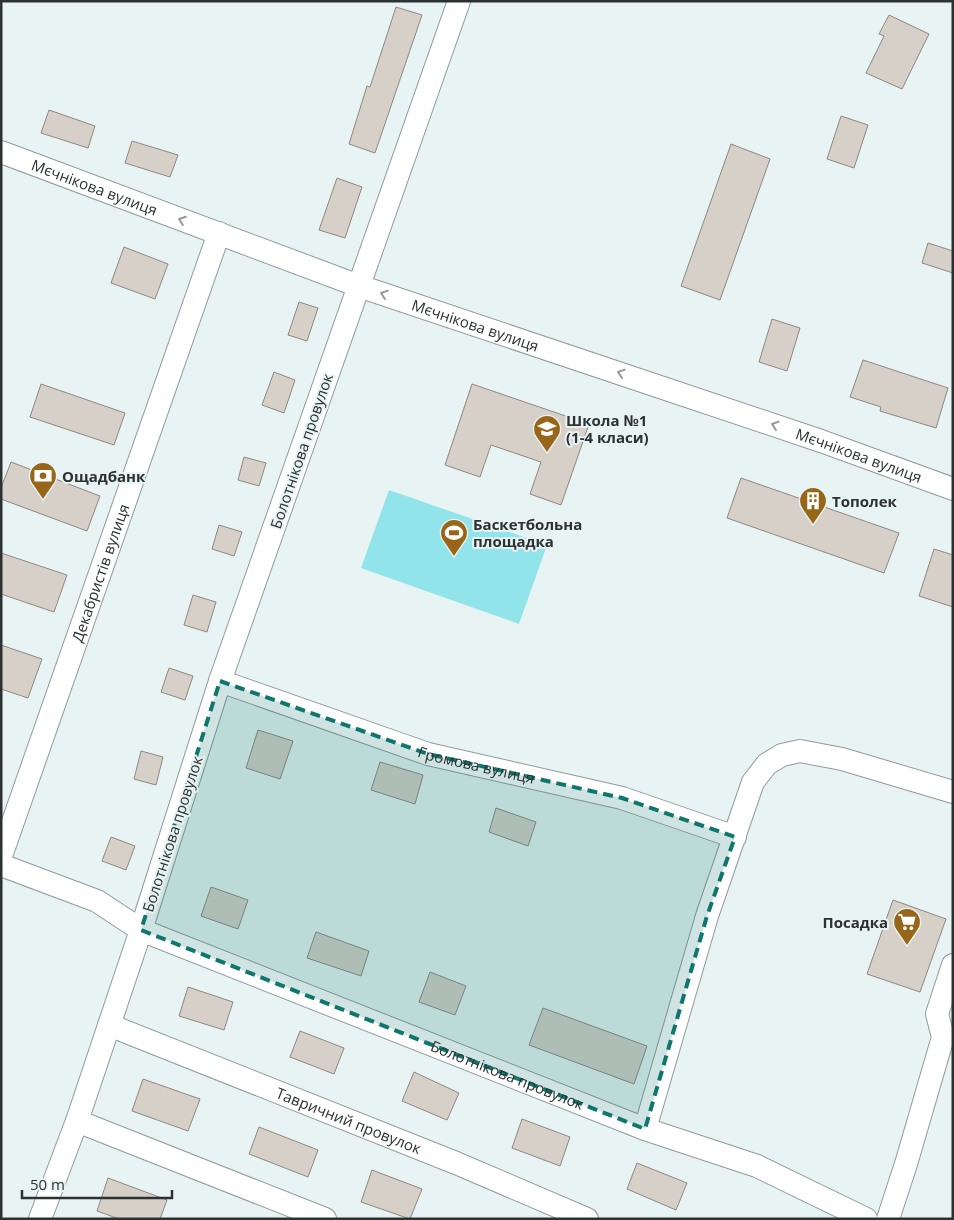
<svg xmlns="http://www.w3.org/2000/svg" width="954" height="1220" font-family="'Open Sans',sans-serif">
	<style>
		.green { fill: #91e4ea }
		.building { fill: #d6d0c9; stroke: #8e8881 }
		.lines { fill: none; stroke-linecap: round; stroke-linejoin: round }
		.minor-casing { stroke: #919b9c; stroke-width: 24 }
		.minor { stroke: #fff; stroke-width: 22 }
		.oneway { stroke: #969898 }
		.marked { fill: #0f766e; fill-opacity: 0.2; stroke: #0f766e; stroke-width: 4; stroke-dasharray: 10 6; stroke-linejoin: round }
		.labels { text-anchor: middle; dominant-baseline: central; stroke-width: 4; stroke-linejoin: round; paint-order: stroke }
		.street-label { font-size: 15px; fill: #2c3131; stroke: #e8f3f3 }
		.poi-label { font-size: 15px; font-weight: bold; fill: #2c3131; stroke: #e8f3f3; text-anchor: start }
	</style>
	<rect width="100%" height="100%" fill="#e8f3f3"/>
	<path class="green" d="M389,490L547,545L519,624L361,568Z"/>
	<g class="building">
		<path d="M396,7L422,15L375,153L349,144L367,86L370,87Z"/>
		<path d="M889,15L929,34L902,89L866,73L884,36L879,34Z"/>
		<path d="M49,110L95,126L88,148L41,133Z"/>
		<path d="M841,116L868,125L854,168L827,159Z"/>
		<path d="M132,141L178,155L170,177L125,163Z"/>
		<path d="M731,144L770,159L720,300L681,286Z"/>
		<path d="M337,178L362,187L345,238L319,230Z"/>
		<path d="M928,243L953,251V273L922,263Z"/>
		<path d="M124,247L168,264L155,299L111,283Z"/>
		<path d="M299,302L318,308L307,341L288,335Z"/>
		<path d="M772,319L800,328L787,371L759,362Z"/>
		<path d="M863,360L948,388L936,428L880,411L881,407L850,397Z"/>
		<path d="M274,372L295,380L284,413L262,405Z"/>
		<path d="M41,384L125,413L114,445L30,417Z"/>
		<path d="M472,384L589,424L561,505L530,494L541,462L491,445L480,477L445,465Z"/>
		<path d="M244,457L266,463L259,486L238,480Z"/>
		<path d="M11,462L100,496L87,531L1,499V488Z"/>
		<path d="M741,478L899,533L884,573L727,518Z"/>
		<path d="M219,525L242,532L234,556L212,549Z"/>
		<path d="M934,549L953,555V607L919,596Z"/>
		<path d="M1,553L67,575L54,612L1,594Z"/>
		<path d="M193,595L216,602L207,632L184,625Z"/>
		<path d="M1,645L42,659L28,698L1,689Z"/>
		<path d="M169,668L193,676L185,700L161,692Z"/>
		<path d="M258,730L293,741L280,779L246,768Z"/>
		<path d="M141,751L163,757L156,785L134,779Z"/>
		<path d="M380,762L423,775L415,804L371,790Z"/>
		<path d="M496,808L536,822L528,846L489,832Z"/>
		<path d="M111,837L135,846L126,870L102,861Z"/>
		<path d="M211,887L248,900L238,929L201,916Z"/>
		<path d="M893,900L946,919L920,992L867,974Z"/>
		<path d="M316,932L369,951L361,976L307,958Z"/>
		<path d="M430,972L466,986L455,1015L419,1002Z"/>
		<path d="M188,987L233,1002L224,1030L179,1016Z"/>
		<path d="M543,1008L647,1046L634,1084L529,1045Z"/>
		<path d="M300,1031L344,1048L334,1074L290,1057Z"/>
		<path d="M414,1072L459,1093L447,1120L402,1101Z"/>
		<path d="M143,1079L200,1099L188,1131L132,1111Z"/>
		<path d="M522,1119L570,1137L560,1166L512,1148Z"/>
		<path d="M259,1127L318,1150L308,1177L249,1154Z"/>
		<path d="M637,1163L687,1183L676,1210L627,1189Z"/>
		<path d="M372,1170L422,1189L410,1219L361,1202Z"/>
		<path d="M108,1178L167,1200L160,1219H119L97,1211Z"/>
	</g>
	<g class="lines">
		<defs>
			<g id="minor">
				<path id="s1" d="M459,1L220,681L141,930L645,1129L757,1166L866,1219"/>
				<path id="s2" d="M1,152L359,286L821,441L953,489"/>
				<path id="s3" d="M220,681L428,754L622,798L735,837"/>
				<path id="s4" d="M1,856L219,233"/>
				<path d="M1,865L97,901L141,930L77,1121L40,1219"/>
				<path id="s5" d="M109,1025L456,1163L587,1219"/>
				<path d="M77,1121L325,1219"/>
				<path d="M645,1129L707,916L753,782L767,764L782,755L800,751L842,759L953,792"/>
				<path d="M888,1219L906,1164L943,1037L937,1014L953,965"/>
			</g>
		</defs>
		<use href="#minor" class="minor-casing"/>
		<use href="#minor" class="minor"/>
	</g>
	<defs><path id="oneway-chevron" d="M-2-3.5L2.5 0L-2 3.5" fill="none" stroke-width="1.6" stroke-linecap="round" stroke-linejoin="round" transform="scale(1.25)"/></defs>
	<g class="oneway">
		<use href="#oneway-chevron" transform="translate(182 220) rotate(-160)"/>
		<use href="#oneway-chevron" transform="translate(384 294) rotate(-161)"/>
		<use href="#oneway-chevron" transform="translate(621 373) rotate(-161)"/>
		<use href="#oneway-chevron" transform="translate(775 425) rotate(-161)"/>
	</g>
	<path class="marked" d="M220,681L428,754L622,798L735,837L707,916L645,1129L141,930Z"/>
	<defs>
		<symbol id="school-pin" viewBox="-11 -11 22 30"><path d="M0 17L-7.5 6A9.5 9.5 0 1 1 7.5 6Z" fill="#986619" stroke="#e8f3f3"/><path d="M0-5L7-2L0 1L-7-2ZM-4 1L0 2.5L4 1V4Q0 6-4 4Z" fill="#fff"/></symbol>
		<symbol id="bank-pin" viewBox="-11 -11 22 30"><path d="M0 17L-7.5 6A9.5 9.5 0 1 1 7.5 6Z" fill="#986619" stroke="#e8f3f3"/><path d="M-6-4H6V4H-6ZM0-2.3a2.3 2.3 0 1 0 0 4.6a2.3 2.3 0 1 0 0-4.6Z" fill="#fff"/></symbol>
		<symbol id="building-pin" viewBox="-11 -11 22 30"><path d="M0 17L-7.5 6A9.5 9.5 0 1 1 7.5 6Z" fill="#986619" stroke="#e8f3f3"/><path d="M-4-6H4V6H1V3H-1V6H-4ZM-2.5-4.3h1.7v1.8h-1.7ZM.8-4.3h1.7v1.8H.8ZM-2.5-1h1.7V.8h-1.7ZM.8-1h1.7V.8H.8Z" fill="#fff"/></symbol>
		<symbol id="stadium-pin" viewBox="-11 -11 22 30"><path d="M0 17L-7.5 6A9.5 9.5 0 1 1 7.5 6Z" fill="#986619" stroke="#e8f3f3"/><path d="M0-5a6.5 5 0 1 0 0 10a6.5 5 0 1 0 0-10ZM-3.5-1.8h7v3.6h-7Z" fill="#fff"/></symbol>
		<symbol id="supermarket-pin" viewBox="-11 -11 22 30"><path d="M0 17L-7.5 6A9.5 9.5 0 1 1 7.5 6Z" fill="#986619" stroke="#e8f3f3"/><path d="M-6-5.5h2.5l.6 2H6L4.5 2H-2.5L-4.4-4H-6ZM-1.5 3.2a1.3 1.3 0 1 0 .1 0ZM3 3.2a1.3 1.3 0 1 0 .1 0Z" fill="#fff"/></symbol>
	</defs>
	<g fill-rule="evenodd">
		<use href="#school-pin" x="531" y="413" width="32" height="43"/>
		<use href="#bank-pin" x="27" y="460" width="32" height="43"/>
		<use href="#building-pin" x="797" y="485" width="32" height="43"/>
		<use href="#stadium-pin" x="438" y="517" width="32" height="43"/>
		<use href="#supermarket-pin" x="891" y="906" width="32" height="43"/>
	</g>
	<g class="labels">
		<g class="street-label">
			<text stroke="none"><textPath href="#s2" startOffset="100">Мєчнікова вулиця</textPath></text>
			<text stroke="none"><textPath href="#s2" startOffset="505">Мєчнікова вулиця</textPath></text>
			<text transform="translate(301 451) rotate(-71)">Болотнікова провулок</text>
			<text stroke="none"><textPath href="#s2" startOffset="910">Мєчнікова вулиця</textPath></text>
			<text stroke="none"><textPath href="#s4" startOffset="300">Декабристів вулиця</textPath></text>
			<text stroke="none"><textPath href="#s3" startOffset="270">Громова вулиця</textPath></text>
			<text transform="translate(172 834) rotate(-72)">Болотнікова провулок</text>
			<text stroke="none"><textPath href="#s1" startOffset="1376">Болотнікова провулок</textPath></text>
			<text stroke="none"><textPath href="#s5" startOffset="258">Тавричний провулок</textPath></text>
		</g>
		<g class="poi-label">
			<text x="566" y="420">Школа №1<tspan x="566" dy="17">(1-4 класи)</tspan></text>
			<text x="62" y="476">Ощадбанк</text>
			<text x="832" y="501">Тополек</text>
			<text x="473" y="524">Баскетбольна<tspan x="473" dy="17">площадка</tspan></text>
			<text x="888" y="922" text-anchor="end">Посадка</text>
		</g>
	</g>
	<rect width="954" height="1220" fill="none" stroke="#2c3131" stroke-width="5"/>
	<path d="M22 1190v8h150v-8" fill="none" stroke="#2c3131" stroke-width="2.5"/>
	<text x="30" y="1190" font-size="15" fill="#2c3131" stroke="#e8f3f3" stroke-width="4" paint-order="stroke">50 m</text>
</svg>
